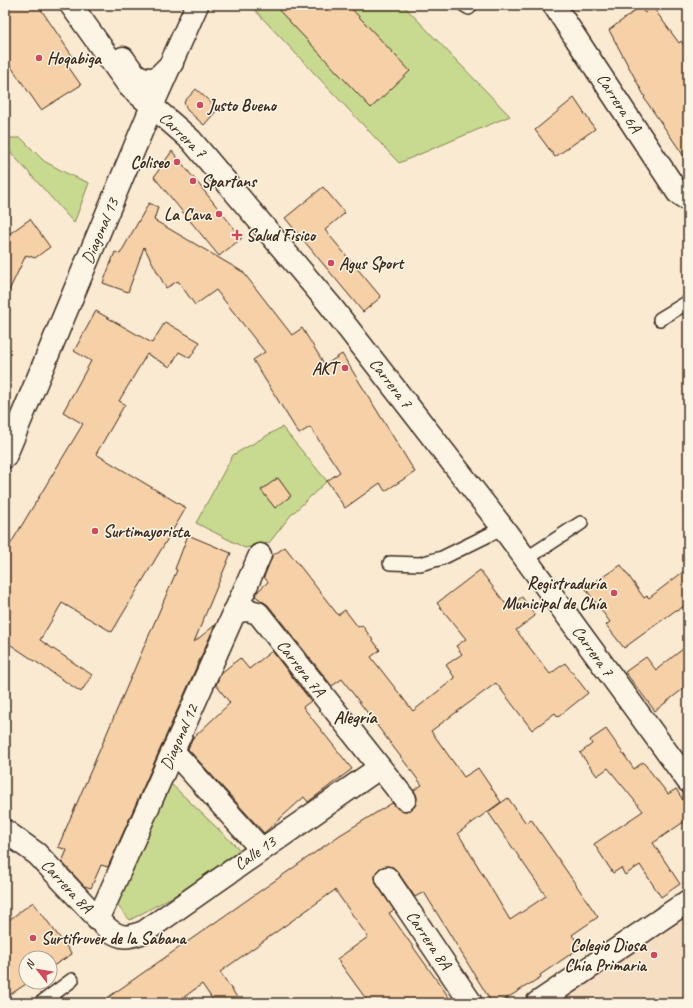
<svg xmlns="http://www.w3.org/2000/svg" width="693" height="1008" font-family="Caveat,sans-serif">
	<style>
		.built { fill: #f5dec2 }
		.green { fill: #c8da8f; stroke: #828256 }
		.building { fill: #f6d0a6; stroke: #3b2a1e }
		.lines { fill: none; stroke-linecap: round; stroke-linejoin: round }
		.service-casing { stroke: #3b2a1e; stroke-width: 16 }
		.minor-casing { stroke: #3b2a1e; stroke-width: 25 }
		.tertiary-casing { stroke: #3b2a1e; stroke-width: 25 }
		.secondary-casing { stroke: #3b2a1e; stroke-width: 25 }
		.service { stroke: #fcf5e5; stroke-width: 13 }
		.minor { stroke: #fcf5e5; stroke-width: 22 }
		.tertiary { stroke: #fcf5e5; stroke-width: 22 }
		.secondary { stroke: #fcf5e5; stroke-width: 22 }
		.poi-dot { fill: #d1495b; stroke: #fcf5e5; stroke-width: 1.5 }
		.labels { text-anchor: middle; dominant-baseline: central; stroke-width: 3; stroke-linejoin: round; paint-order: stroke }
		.poi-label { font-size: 17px; font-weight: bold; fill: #3b2a1e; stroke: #fcf5e5; text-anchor: start }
		.street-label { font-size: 17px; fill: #3b2a1e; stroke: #fcf5e5 }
		.neighbourhood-label { font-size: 18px; font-weight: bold; fill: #3b2a1e; stroke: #fcf5e5 }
	</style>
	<rect width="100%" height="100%" fill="#faead2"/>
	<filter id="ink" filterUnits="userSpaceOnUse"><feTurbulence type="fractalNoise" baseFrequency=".025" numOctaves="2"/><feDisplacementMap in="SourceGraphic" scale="8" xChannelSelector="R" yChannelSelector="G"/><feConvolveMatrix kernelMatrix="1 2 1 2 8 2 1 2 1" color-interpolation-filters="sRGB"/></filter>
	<g filter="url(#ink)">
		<path class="built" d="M688,913V1003H555Z"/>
		<g class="green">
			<path d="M250,5H403L510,116L399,163Z"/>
			<path d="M10,138H21L44,161L66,173L89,183L74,223L5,146V140Z"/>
			<path d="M282,427L327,481L291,515L269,543L245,548L196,523L233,455Z"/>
			<path d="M167,780L239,849L221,870L130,920L116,904Z"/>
		</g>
		<g class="building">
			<path d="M5,5H38L73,57L65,62L81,85L41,110L5,58Z"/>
			<path d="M274,5H348L410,71L371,108Z"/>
			<path d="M652,6L679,43L681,41L688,51V162L644,98L645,97L609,30L640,7L645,13Z"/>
			<path d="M196,89L218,109L204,125L187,110L184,102Z"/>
			<path d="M574,98L595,129L555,157L535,130Z"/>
			<path d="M172,151L242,238L219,256L154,177Z"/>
			<path d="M323,187L345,213L325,230L381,297L363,312L285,218Z"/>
			<path d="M149,203L158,207L154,220L243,272L292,335L302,328L325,365L342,354L415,472L385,491L380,483L345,508L327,481L340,472L310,427L299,434L253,360L265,352L216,290L195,305L178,281L166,288L144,247L128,292L103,283L115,252L120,254Z"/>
			<path d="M30,219L50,247L35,258L26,255L5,299V237Z"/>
			<path d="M96,311L152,343L165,322L200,342L190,358L179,352L170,367L147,354L119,401L125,404L96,454L186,508L112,632L62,603L40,640L92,675L81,692L5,641V553L83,424L63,412L91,361L74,351Z"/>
			<path d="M278,478L291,496L275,508L261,490Z"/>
			<path d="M188,535L231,553L194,642L215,625L108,867L101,865L91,888L84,886L62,862L67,850L58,847L177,570L175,569Z"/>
			<path d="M285,547L338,615L345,610L358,627L362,625L380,650L371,657L413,711L455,678L446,665L462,654L456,646L466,639L437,603L480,570L508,607L522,597L535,616L516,630L550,674L565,663L588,693L558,717L555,713L532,730L496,683L431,731L464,777L478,768L501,802L458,833L510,920L546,896L488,812L508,798L526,823L531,819L598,917L572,935L581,947L540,975L541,977L499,1003H492L424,892L415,897L397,871L393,867L387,866L380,868L376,872L375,878L377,885L394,910L389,913L453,1003H369L337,959L368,937L335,890L220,972L241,1003H215L202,984L176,1003H100L340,835L392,803L400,810L406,811L412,809L416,804L417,797L414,790L422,785L342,679L332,686L268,605L255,596L258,591L268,582L264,577L272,556Z"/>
			<path d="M621,565L644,598L647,596L649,598L688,568V603L677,611L676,610L624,648L606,625L610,622L585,588Z"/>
			<path d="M688,645V685L655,711L625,672L646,657L656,670Z"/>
			<path d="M272,651L311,701L303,707L352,769L308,802L304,797L264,833L188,749L192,739L230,703L216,685L221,673L240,658L249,669Z"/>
			<path d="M606,729L634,769L643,762L668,794L676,789L688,808V819L653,843L680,884L661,897L640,865L625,875L621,868L613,873L594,844L643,811L608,768L597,776L580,753L592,744L590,740Z"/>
			<path d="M33,902L72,954L50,968V958H26V982H29L5,998V923Z"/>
		</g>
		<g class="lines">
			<defs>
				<g id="service">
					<path d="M464,5L469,8"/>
					<path d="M660,319L688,302"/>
					<path d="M526,559L581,523"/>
					<path d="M390,563L420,564L442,558L503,528"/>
					<path d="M41,1003L72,980"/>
				</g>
				<g id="minor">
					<path d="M554,5L678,193L688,200"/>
					<path d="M234,612L247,610L258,613L405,799"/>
					<path d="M173,751L261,849"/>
					<path d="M5,831L37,854L108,929C122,940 129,937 144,932L379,768"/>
					<path d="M387,878L471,1003"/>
					<path d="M98,920L260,555"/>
					<path d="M537,1003L688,901"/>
				</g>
				<g id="tertiary">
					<path d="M71,5L129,86L191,140L330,305L503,528L688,781"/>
					<path d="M123,58C133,73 137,80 156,79L172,63"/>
				</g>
				<path id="secondary" d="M5,457L152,106L197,5"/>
			</defs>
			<use href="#service" class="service-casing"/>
			<use href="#minor" class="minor-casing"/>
			<use href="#tertiary" class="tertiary-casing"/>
			<use href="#secondary" class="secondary-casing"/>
			<use href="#service" class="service"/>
			<use href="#minor" class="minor"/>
			<use href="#tertiary" class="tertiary"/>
			<use href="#secondary" class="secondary"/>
		</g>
	</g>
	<g class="poi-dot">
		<circle cx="39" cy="58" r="4"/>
		<circle cx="200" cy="105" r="4"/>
		<circle cx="177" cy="162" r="4"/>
		<circle cx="193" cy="181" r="4"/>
		<circle cx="219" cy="214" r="4"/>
		<path d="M235 229h4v4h4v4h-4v4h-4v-4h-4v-4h4z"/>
		<circle cx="331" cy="263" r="4"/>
		<circle cx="345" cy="368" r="4"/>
		<circle cx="95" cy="531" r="4"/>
		<circle cx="614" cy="593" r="4"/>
		<circle cx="33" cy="938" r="4"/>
		<circle cx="654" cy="955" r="4"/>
	</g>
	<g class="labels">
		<g class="poi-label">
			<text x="47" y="58">Hoqabiga</text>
			<text x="208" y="105">Justo Bueno</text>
			<text x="169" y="162" text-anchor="end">Coliseo</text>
			<text x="201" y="181">Spartans</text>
			<text x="211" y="214" text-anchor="end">La Cava</text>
			<text x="246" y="235">Salud Fisico</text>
			<text x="339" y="263">Agus Sport</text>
			<text x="337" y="368" text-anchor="end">AKT</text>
			<text x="103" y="531">Surtimayorista</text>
			<text x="606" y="583" text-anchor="end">Registraduría<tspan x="606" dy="20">Municipal de Chía</tspan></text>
			<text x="41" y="938">Surtifruver de la Sabana</text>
			<text x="646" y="945" text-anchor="end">Colegio Diosa<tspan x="646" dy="20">Chia Primaria</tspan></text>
		</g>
		<g class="street-label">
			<text transform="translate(619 103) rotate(57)">Carrera 6A</text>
			<text transform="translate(183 135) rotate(44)">Carrera 7</text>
			<text transform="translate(100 231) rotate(-67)">Diagonal 13</text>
			<text transform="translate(391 383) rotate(52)">Carrera 7</text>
			<text transform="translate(593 651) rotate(54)">Carrera 7</text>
			<text transform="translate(301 668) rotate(52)">Carrera 7A</text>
			<text transform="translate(179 737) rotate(-66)">Diagonal 12</text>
			<text transform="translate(255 853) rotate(-35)">Calle 13</text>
			<text transform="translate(67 886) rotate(47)">Carrera 8A</text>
			<text transform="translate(429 940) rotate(56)">Carrera 8A</text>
		</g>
		<g class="neighbourhood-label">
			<text x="355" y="717">Alegría</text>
		</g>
	</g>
	<rect width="693" height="1008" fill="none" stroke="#fcf5e5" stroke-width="20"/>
	<rect x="10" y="10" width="673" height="988" fill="none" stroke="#3b2a1e" stroke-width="1.5" filter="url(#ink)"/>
	<g transform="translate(38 970) rotate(301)"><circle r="19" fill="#fcf5e5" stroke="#afa495"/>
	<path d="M0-3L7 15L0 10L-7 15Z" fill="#d1495b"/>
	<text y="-6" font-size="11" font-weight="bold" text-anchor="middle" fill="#3b2a1e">N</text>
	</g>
</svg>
